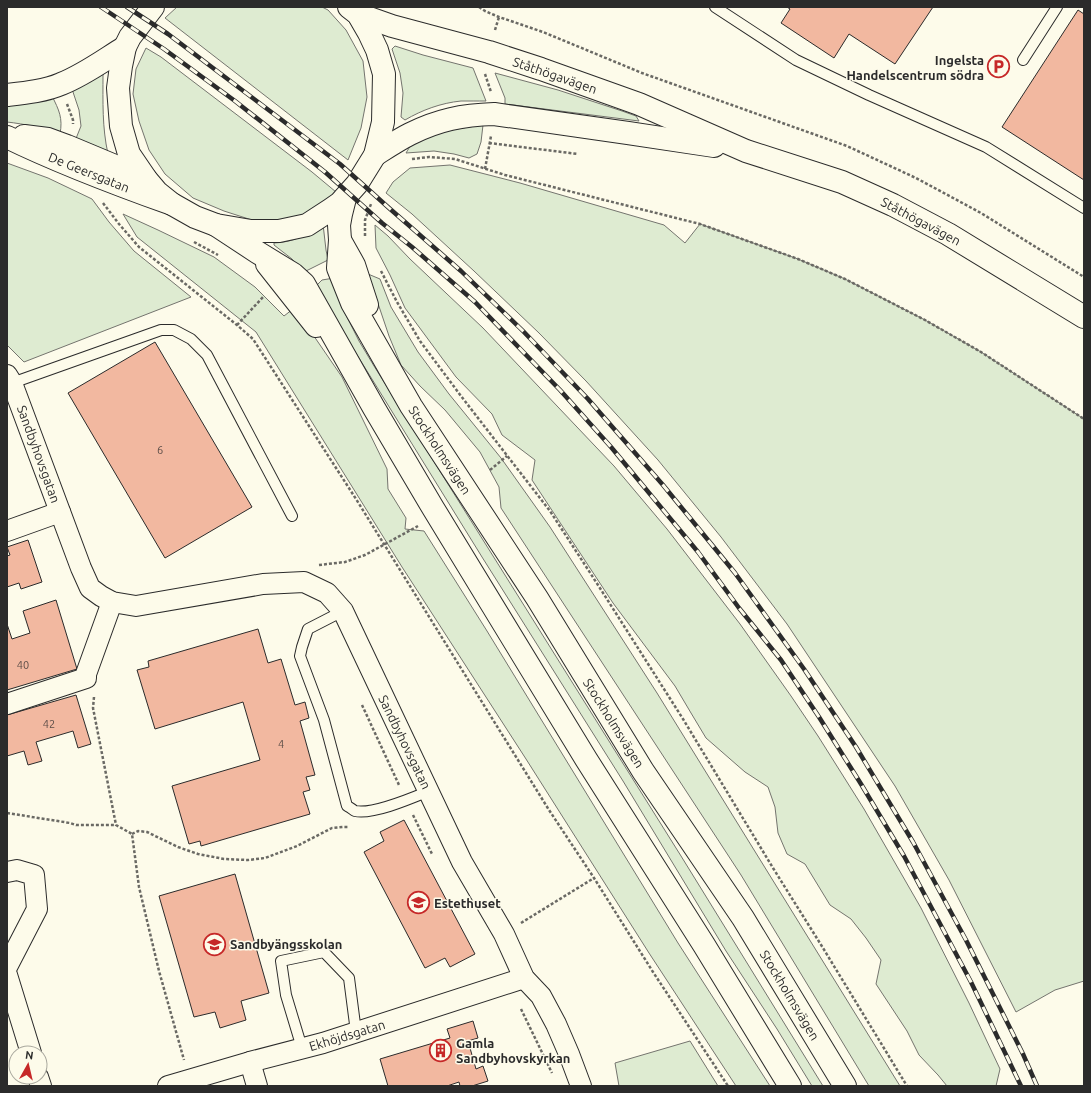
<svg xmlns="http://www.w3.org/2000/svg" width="1091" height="1093" font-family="Ubuntu,sans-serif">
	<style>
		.green { fill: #deebd1; stroke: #74746e }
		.building { fill: #f2b8a0; stroke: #2b2b2b }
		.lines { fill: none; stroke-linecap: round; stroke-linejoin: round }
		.service-casing { stroke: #2b2b2b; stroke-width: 12 }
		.minor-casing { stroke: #2b2b2b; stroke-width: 22 }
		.secondary-casing { stroke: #2b2b2b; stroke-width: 24 }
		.trunk-casing { stroke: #2b2b2b; stroke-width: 24 }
		.path { stroke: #6a6964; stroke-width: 2.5; stroke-dasharray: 3 2; stroke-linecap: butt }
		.service { stroke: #fdfbea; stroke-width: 10 }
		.minor { stroke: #fdfbea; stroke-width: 20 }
		.secondary { stroke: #fdfbea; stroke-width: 22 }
		.trunk { stroke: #fdfbea; stroke-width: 22 }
		.rail-casing { stroke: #2b2b2b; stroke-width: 4.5 }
		.rail { stroke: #fdfbea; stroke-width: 3; stroke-dasharray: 9; stroke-linecap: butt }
		.labels { text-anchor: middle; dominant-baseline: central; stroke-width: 3; stroke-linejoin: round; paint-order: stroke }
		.number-label { font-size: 11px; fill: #5d4e48 }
		.poi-label { font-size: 13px; font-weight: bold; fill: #2b2b2b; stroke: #fdfbea; text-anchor: start }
		.street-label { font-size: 13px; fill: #2b2b2b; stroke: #fdfbea }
	</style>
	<rect width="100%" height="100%" fill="#fdfbea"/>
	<g class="green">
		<path d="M177,7H322L328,10L346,30L363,61L367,97L361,128L348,160L165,18Z"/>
		<path d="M395,46L423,55L473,68L486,101C477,101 469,101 461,101C441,103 422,110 405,120L401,117L403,93L400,73L392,49Z"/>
		<path d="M146,48L161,57L312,172L336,192L313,211L296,217L275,221H255L224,211L193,198L165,174L149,150L139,121L133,94L136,69Z"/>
		<path d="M495,73L558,90L622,111L636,116L639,121L505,104V98Z"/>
		<path d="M103,74C103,102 102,127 108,154L75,141L81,126L79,110L72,89Z"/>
		<path d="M52,96C59,110 63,118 60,134C43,128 25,124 7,122V104Z"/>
		<path d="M483,125L481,142L477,154L469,158L454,154L434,151L406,153C408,150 409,147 412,145C428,132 462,128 483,125Z"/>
		<path d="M7,163L48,178L92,199L109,222L134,251L191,297L24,362L7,345Z"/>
		<path d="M450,165L520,183L664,225L685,243L700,224L798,259L845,279L925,320L981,352L1084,419V981L1055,990L1016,1012L949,880L895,786L787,624L721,537L658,460L586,381L539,333L474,271L412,214L386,193L393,182L410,168Z"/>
		<path d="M123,214L158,230L214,257L255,287L284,316L293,309L307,326L342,377L387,469L388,489L406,518L405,529L424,531L487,631L678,943L770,1086H736L649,953L526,759L402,567L256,332L137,237Z"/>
		<path d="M323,224L326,250L328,260L304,272L292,259L274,245V243C295,242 306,235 323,224Z"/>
		<path d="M375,225L388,236L410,259L483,328L614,466L667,529L740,624L791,696L818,736L864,809L921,908L969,1003L1000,1069L996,1086H947L938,1075L919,1055L907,1031L876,984L881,960L866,938L851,919L830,905L805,864L787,854L778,833L775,807L768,787L745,772L706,738L691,713L675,686L613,603L532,480L535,460L502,435L492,414L456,377L405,308L390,275L376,248Z"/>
		<path d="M368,274L380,279L391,307L418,352L449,394L501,458L550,527L657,693L900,1086H869L741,875L501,508L499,487L480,452L445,410L420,386L401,365L389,336Z"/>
		<path d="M334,278L343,309L359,341L374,366L681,856L823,1086H812L777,1029L726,951L623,781L482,557L315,287L322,280Z"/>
		<path d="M690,1041L718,1086H619L615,1063Z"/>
	</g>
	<g class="building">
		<path d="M787,7H933L895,64L849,34L834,58L781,23L790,9Z"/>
		<path d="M1078,10L1084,14V180L1002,127Z"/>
		<path d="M155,342L252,507L165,558L68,393Z"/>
		<path d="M28,540L42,582L21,589L19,583L7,587V556L10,555L7,547Z"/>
		<path d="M56,600L77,669L7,690V624L12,639L30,633L23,611Z"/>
		<path d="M258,629L268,663L281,659L295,705L305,702L309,718L300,721L315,775L306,777L310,790L303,792L310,814L201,846L200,841L189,844L172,786L260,760L243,702L155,729L137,670L149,667L148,661Z"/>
		<path d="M76,695L91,744L78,748L73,731L36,742L42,761L28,765L24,751L7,756V715Z"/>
		<path d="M404,820L475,954L450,967L445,958L425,968L364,852L384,841L380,832Z"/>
		<path d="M235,874L269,993L241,1001L246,1020L220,1028L215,1012L194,1017L159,896Z"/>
		<path d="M473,1021L478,1038L468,1041L476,1069L483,1066L488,1081L472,1086H460L459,1082L447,1086H388L380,1059L450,1038L447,1029Z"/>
	</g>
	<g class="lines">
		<defs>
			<g id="service">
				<path d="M715,7L796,60L869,95L986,147L1084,208"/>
				<path d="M1023,60L1057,7"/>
				<path d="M12,383L161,330H174L191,339L207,355L292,516"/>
				<path d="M343,611L308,629L302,647L300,656L324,720L347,806C350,807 353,810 355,811C373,815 412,798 429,791"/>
				<path d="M302,1048L286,995L281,961L324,952L349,978L356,1032"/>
			</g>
			<g id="minor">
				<path d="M7,375L12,383L81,568L90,588L101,596L112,602L136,606L263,584L304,582L327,593L343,611L462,862L504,934L524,978L541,996L556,1024L569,1054L581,1086"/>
				<path d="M7,531L60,512"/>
				<path d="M7,704L86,678V674L112,602"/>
				<path d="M7,872L17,870L34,875L37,909L7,967"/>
				<path d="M7,975L31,1053"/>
				<path d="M250,1062L257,1086"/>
				<path d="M38,1077L41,1086"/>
				<path d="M168,1086L250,1062L323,1043L524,978"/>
			</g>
			<g id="secondary">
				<path d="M358,14L392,26L489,52L541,69L639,104L746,151L842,182L893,205L948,234L1084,317"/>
				<path d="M7,95C25,93 45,91 61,84C84,75 104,60 125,47"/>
				<path d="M24,136L48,139L67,146L146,179"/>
				<path d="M7,137C60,163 116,184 172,204"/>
				<path d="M375,155C386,148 398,140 410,134C438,120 462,115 494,114L628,133L714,146"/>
			</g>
			<g id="trunk">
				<path d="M153,7L130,37L125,47L121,66L118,88L121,126L129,154L146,179L157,192L172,204L195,217L216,225L251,231H279L307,225L330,210L340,203L357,184L375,155L383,122L384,74L377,50L369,33L358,14L349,7"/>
				<path d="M345,198L341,214L339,225L340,240L338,268L352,303L411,406L537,598L643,771L743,918L845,1086"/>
				<path d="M216,225L257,252L293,274L304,284L374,408L433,508L586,759L704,945L790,1086"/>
				<path d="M340,240L354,265L367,305"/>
				<path d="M267,264L316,326"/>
			</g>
		</defs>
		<use href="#service" class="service-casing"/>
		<use href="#minor" class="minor-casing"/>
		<use href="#secondary" class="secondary-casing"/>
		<use href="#trunk" class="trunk-casing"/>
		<g class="path">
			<path d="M479,7L485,11L499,17L543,32L642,73L847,146L916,178L981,213L1084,277"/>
			<path d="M495,30L499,17"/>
			<path d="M485,74L491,92"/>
			<path d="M67,104L73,120V124"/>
			<path d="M489,143L578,154"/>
			<path d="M412,159L429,157L455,159L505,175L700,224L798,259L845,279L925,320L981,352L1084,419"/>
			<path d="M485,169L491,136"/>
			<path d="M103,203L119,224L139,247L237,325L253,339L356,499L549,810L594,878L653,972L728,1086"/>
			<path d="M365,236V220L371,204"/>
			<path d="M194,242L218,255"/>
			<path d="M381,271L397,302L420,341L461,396L550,511L598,585L683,719L773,868L823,948L907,1086"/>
			<path d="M237,325L264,296"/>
			<path d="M490,470L507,456"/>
			<path d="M319,565L345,562L365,555L418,526"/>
			<path d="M94,697L93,708L116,825L132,834L139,887L159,971L184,1060"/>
			<path d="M362,705L399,785"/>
			<path d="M7,813L70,823L76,825H116"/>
			<path d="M413,815L432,854"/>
			<path d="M132,834L138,831L147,832L178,847L198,854L224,859L248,860L265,858L297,846L332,828L343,827H349"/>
			<path d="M521,923L594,878"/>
			<path d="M521,1009L552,1073"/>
		</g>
		<use href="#service" class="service"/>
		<use href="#minor" class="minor"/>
		<use href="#secondary" class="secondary"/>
		<use href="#trunk" class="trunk"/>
		<defs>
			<g id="rail">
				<path d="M101,7L164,49L235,101L325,172L382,223L412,247L475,302L560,390L611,447L698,552L739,608L781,660L819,717L861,784L904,856L971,982L1021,1086"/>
				<path d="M127,7L168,34L340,164L389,208L461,271L523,331L588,399L663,485L735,573L804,669L856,747L913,842L966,940L1023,1054L1037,1086"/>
			</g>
		</defs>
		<use href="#rail" class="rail-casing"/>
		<use href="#rail" class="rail"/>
	</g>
	<defs>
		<symbol id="parking-ring" viewBox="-11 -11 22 22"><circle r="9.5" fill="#fdfbea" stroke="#c62828" stroke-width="1.5"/><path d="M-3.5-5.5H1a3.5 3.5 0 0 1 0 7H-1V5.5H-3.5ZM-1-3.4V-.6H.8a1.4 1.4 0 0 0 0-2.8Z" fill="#c62828"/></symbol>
		<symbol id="school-ring" viewBox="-11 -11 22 22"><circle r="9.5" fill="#fdfbea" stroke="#c62828" stroke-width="1.5"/><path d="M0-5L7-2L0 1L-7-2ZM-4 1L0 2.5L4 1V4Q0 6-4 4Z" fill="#c62828"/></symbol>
		<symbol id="building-ring" viewBox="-11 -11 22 22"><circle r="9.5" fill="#fdfbea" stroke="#c62828" stroke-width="1.5"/><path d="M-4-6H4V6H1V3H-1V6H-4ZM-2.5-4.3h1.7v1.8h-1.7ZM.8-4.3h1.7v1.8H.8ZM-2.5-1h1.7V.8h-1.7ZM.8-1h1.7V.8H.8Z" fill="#c62828"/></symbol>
	</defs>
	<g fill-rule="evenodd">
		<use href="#parking-ring" x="986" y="54" width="25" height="25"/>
		<use href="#school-ring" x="406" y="890" width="25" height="25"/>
		<use href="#school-ring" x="202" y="932" width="25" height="25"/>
		<use href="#building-ring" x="428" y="1038" width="25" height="25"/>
	</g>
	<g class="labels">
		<g class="number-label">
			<text x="160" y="450">6</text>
			<text x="23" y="665">40</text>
			<text x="49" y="724">42</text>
			<text x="281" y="744">4</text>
		</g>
		<g class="poi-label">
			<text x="984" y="60" text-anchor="end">Ingelsta<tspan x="984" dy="15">Handelscentrum södra</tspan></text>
			<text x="434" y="903">Estethuset</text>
			<text x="230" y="944">Sandbyängsskolan</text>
			<text x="456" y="1043">Gamla<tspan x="456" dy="15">Sandbyhovskyrkan</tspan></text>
		</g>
		<g class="street-label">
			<text transform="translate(555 75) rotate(19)">Ståthögavägen</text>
			<text transform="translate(89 172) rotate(22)">De Geersgatan</text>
			<text transform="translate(921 221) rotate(28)">Ståthögavägen</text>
			<text transform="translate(440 450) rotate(57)">Stockholmsvägen</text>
			<text transform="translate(39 454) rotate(70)">Sandbyhovsgatan</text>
			<text transform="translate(614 723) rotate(58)">Stockholmsvägen</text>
			<text transform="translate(405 742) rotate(64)">Sandbyhovsgatan</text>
			<text transform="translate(790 995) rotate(59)">Stockholmsvägen</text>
			<text transform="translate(347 1035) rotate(-17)">Ekhöjdsgatan</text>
		</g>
	</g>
	<rect width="1091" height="1093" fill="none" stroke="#2b2b2b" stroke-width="16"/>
	<g transform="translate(28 1065) rotate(8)"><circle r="19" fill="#fdfbea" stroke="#a9a89e"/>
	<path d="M0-3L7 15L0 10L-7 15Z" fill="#c62828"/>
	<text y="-6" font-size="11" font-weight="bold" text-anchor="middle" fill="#2b2b2b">N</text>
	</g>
</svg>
